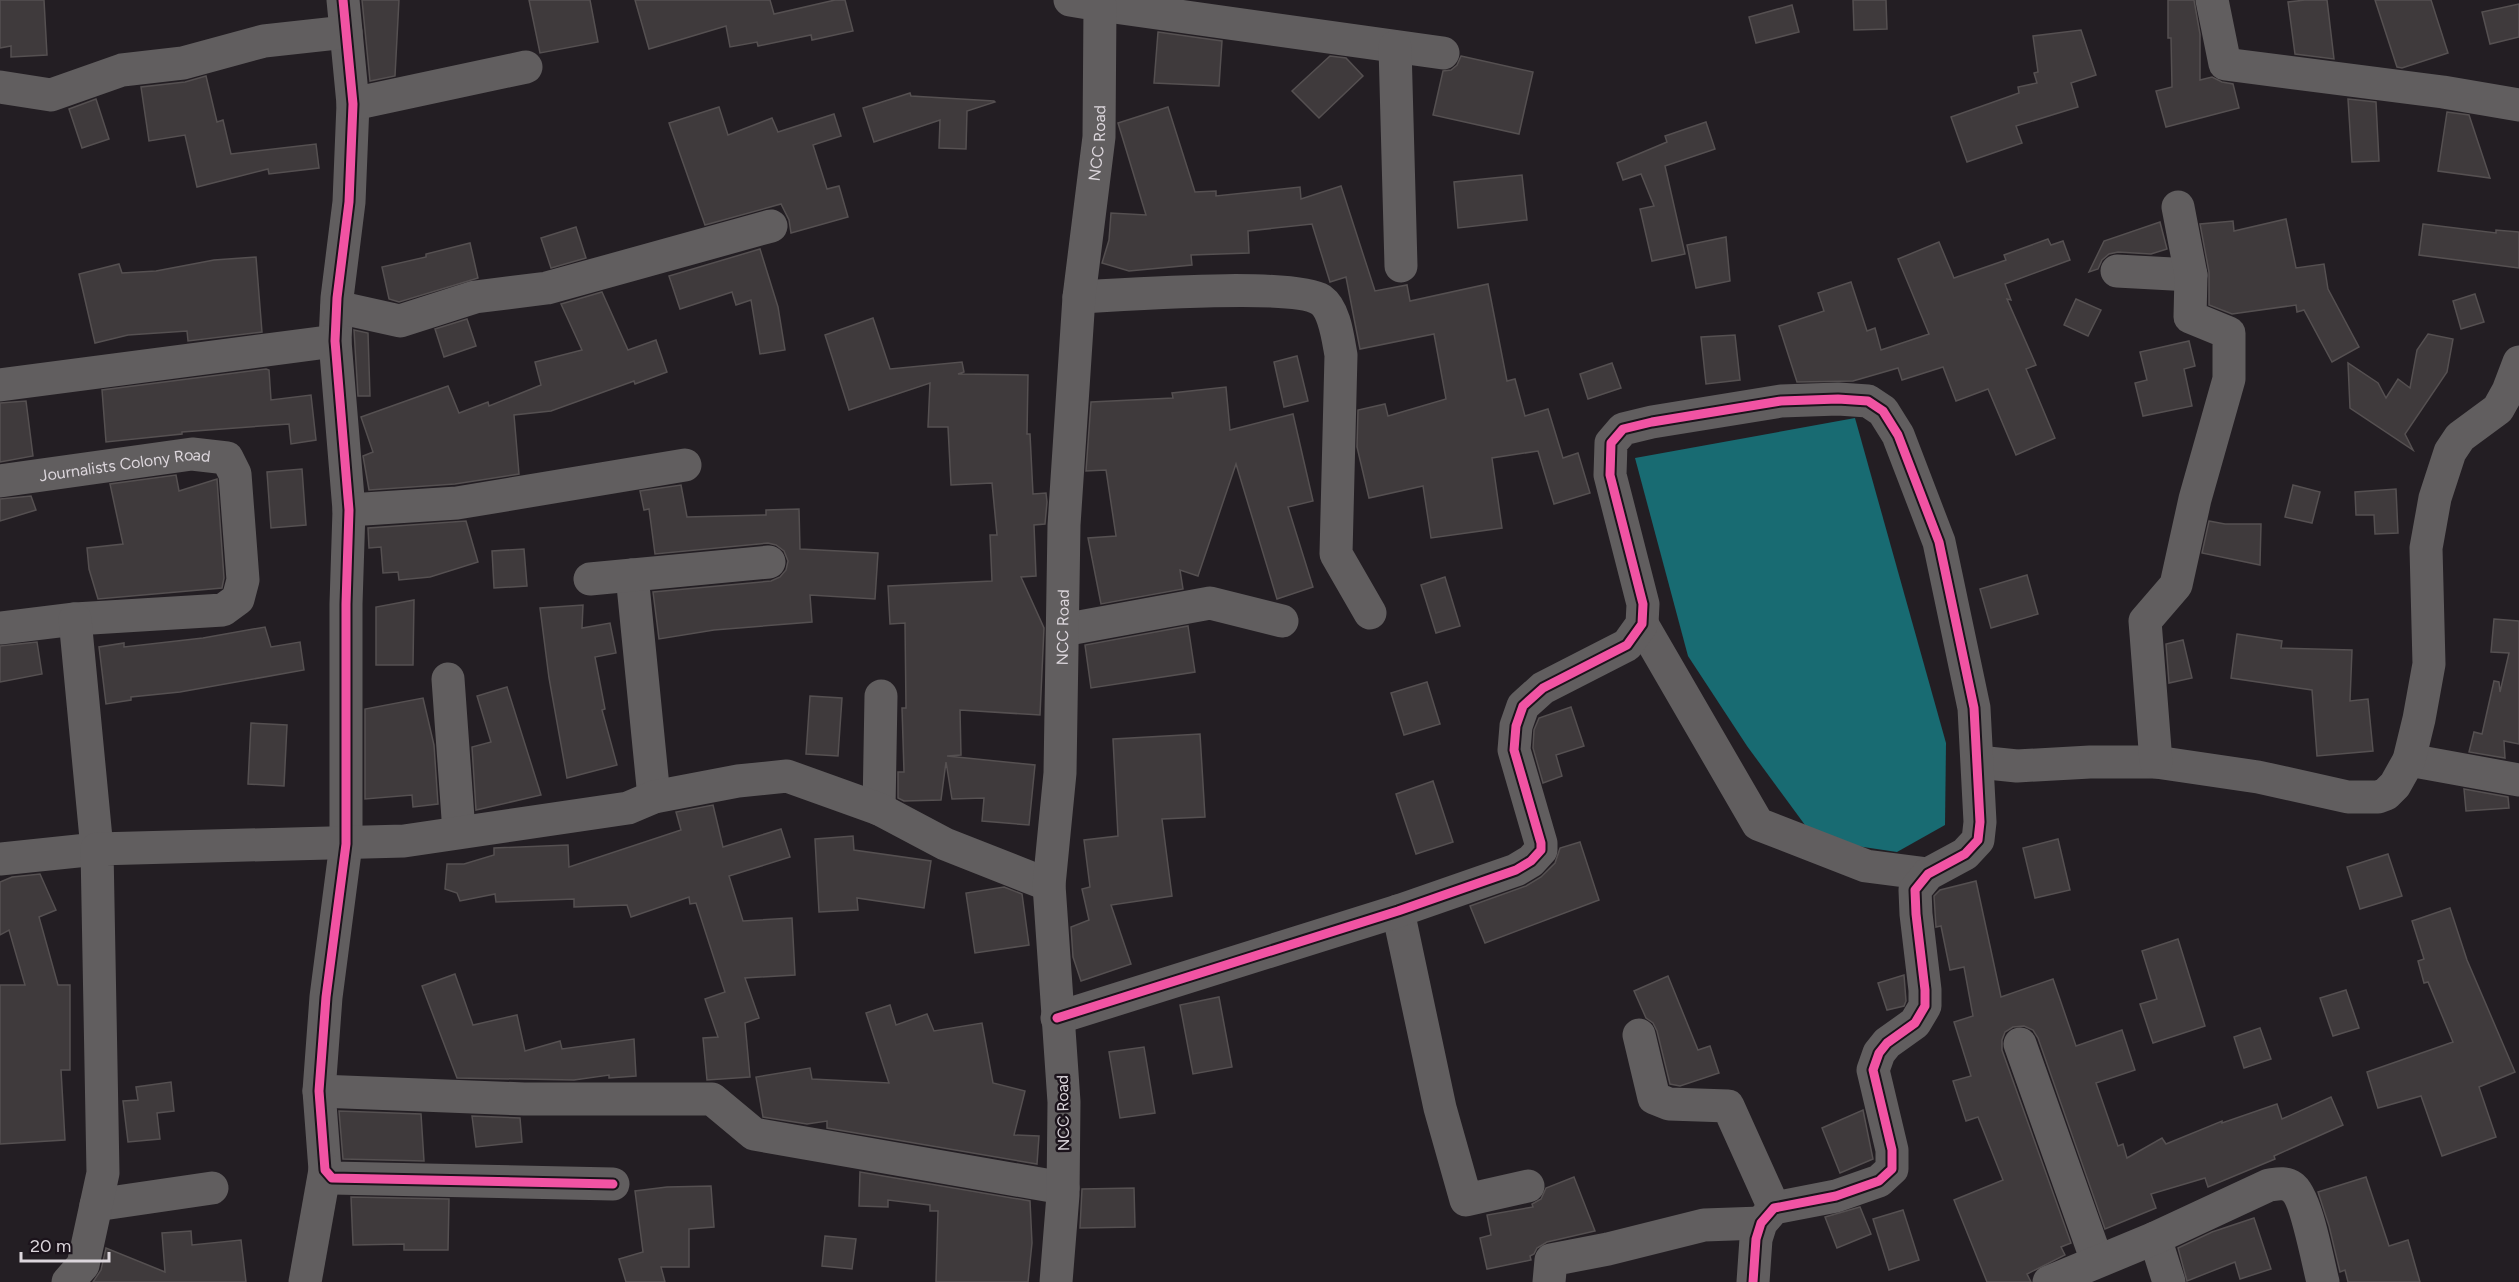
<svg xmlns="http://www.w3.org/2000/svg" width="2519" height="1282" font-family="Figtree,sans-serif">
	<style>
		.water { fill: #186b72 }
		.building { fill: #3f3a3c; stroke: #555051; stroke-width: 1.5 }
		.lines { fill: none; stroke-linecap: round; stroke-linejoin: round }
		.minor { stroke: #615e5f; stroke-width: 33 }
		.cycleway-casing { stroke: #1b131b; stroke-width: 13 }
		.cycleway { stroke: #f153a3; stroke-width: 9 }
		.labels { text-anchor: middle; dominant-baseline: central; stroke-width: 5; stroke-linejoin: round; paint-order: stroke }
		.street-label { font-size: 16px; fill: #dcd6dc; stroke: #1b131b }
	</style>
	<rect width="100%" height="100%" fill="#231e23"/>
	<path class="water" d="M1855,418L1946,743L1945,825L1897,852L1816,840L1747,746L1688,656L1635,458Z"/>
	<g class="building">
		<path d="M0,0H44L47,55L11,57V46L0,48Z"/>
		<path d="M362,0H399L395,76L370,81Z"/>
		<path d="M529,0H590L598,42L540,53Z"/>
		<path d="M635,0H770L774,14L835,0H845L853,31L812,40L811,35L758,46L757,42L730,47L726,26L649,49Z"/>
		<path d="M1853,0H1886L1887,29L1854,30Z"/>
		<path d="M2168,0H2194L2200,34V80L2212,77L2222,82L2233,84L2239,108L2166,127L2156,91L2172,87L2171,38H2168Z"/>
		<path d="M2305,0H2327L2334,59L2295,54L2288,2Z"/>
		<path d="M2375,0H2431L2448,53L2402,68L2397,67Z"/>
		<path d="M2519,4V37L2490,44L2482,12Z"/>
		<path d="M1792,5L1799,32L1756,43L1749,17Z"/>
		<path d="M2081,30L2096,75L2071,83L2078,107L2016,126L2022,143L1967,162L1951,117L2019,93L2018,87L2037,83L2034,73L2038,72L2033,36Z"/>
		<path d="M1158,32L1222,41L1219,86L1154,83Z"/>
		<path d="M1330,56L1346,58L1363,76L1319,118L1292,91Z"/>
		<path d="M1461,56L1533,72L1519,134L1433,115L1443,71L1451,70L1457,65Z"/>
		<path d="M206,76L217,122L223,120L231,154L316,144L319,168L269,174L268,169L197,187L185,135L149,141L141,87L185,82Z"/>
		<path d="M910,93L911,96L994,101L995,102L967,111L966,149L939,148L940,120L874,142L863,108Z"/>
		<path d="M96,99L109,139L82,148L69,109Z"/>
		<path d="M2348,99L2376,102L2379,161L2352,162Z"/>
		<path d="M719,107L728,135L772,118L778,132L834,114L841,136L813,145L827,189L839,186L848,217L791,233L789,220L781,204L705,225L669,123Z"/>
		<path d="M1168,107L1195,192L1216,191V196L1300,187L1301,199L1341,186L1375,291L1407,285L1410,301L1488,284L1507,381L1515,379L1525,416L1548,409L1563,458L1578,453L1590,493L1554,504L1538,451L1492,458L1502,528L1431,538L1423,486L1369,498L1357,447L1358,410L1385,404L1388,416L1446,399L1434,334L1360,349L1346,277L1330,282L1312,224L1248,231L1249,253L1191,255L1192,265L1129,271L1102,263L1109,240L1111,213L1146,215L1118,123Z"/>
		<path d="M2447,112L2469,115L2490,178L2438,171Z"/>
		<path d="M1706,122L1715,149L1665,166L1685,254L1652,261L1640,209L1654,206L1641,174L1623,180L1617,163L1667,142L1665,136Z"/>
		<path d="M1522,175L1527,220L1458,228L1454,182Z"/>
		<path d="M2286,219L2296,268L2324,264L2328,289L2359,347L2332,362L2304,310L2297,312L2296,305L2232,314L2209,305V272L2200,224L2233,221L2234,231Z"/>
		<path d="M2160,222L2167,249L2151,254L2118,252L2109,254L2102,260L2098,269L2089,272L2104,241Z"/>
		<path d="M2423,224L2496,233V230L2519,232V268L2419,255Z"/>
		<path d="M576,227L586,258L551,268L541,238Z"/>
		<path d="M1726,237L1730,281L1696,288L1687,245Z"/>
		<path d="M2048,239L2051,245L2063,241L2070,260L2005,284L2011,300L2007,299L2036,365L2026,369L2055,438L2016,455L1988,389L1956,401L1943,367L1902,380L1898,368L1853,381L1797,382L1779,326L1824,311L1818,293L1851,282L1867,331L1875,328L1881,350L1929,334L1898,259L1939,242L1954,278L2006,260L2004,255Z"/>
		<path d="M470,243L478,278L399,302L389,299L382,267L426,257V254Z"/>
		<path d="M760,249L778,307L785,350L760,354L751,300L736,305L732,292L680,309L669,276Z"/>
		<path d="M256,257L262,332L188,341L187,331L128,335L95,343L79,274L119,264L122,273L156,271L214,260Z"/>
		<path d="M602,292L628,350L656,340L667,372L635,384L634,381L551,411L514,415L519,474L455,484L369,490L363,456L373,452L361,417L448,386L459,413L488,402L489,406L541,385L535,362L582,350L561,304Z"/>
		<path d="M2475,294L2484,322L2461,329L2453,301Z"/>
		<path d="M2076,299L2101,310L2088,336L2064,325Z"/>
		<path d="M873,318L890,369L962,362L964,372L958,374L1028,375L1027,434H1030L1033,494L1046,493L1047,502L1045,524L1034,525L1036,576L1021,577L1044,628L1040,715L960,710L961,755L947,756L1035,765L1029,825L982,821L984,798L952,799L946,762L941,800L904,801L898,798V772H904L902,708H906L905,623L890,624L888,586L992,581L990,535H997L992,483L951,485L948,427H928L930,383L849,410L825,335Z"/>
		<path d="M467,319L476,346L444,357L435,329Z"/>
		<path d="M354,330L368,333L370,396H358Z"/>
		<path d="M2428,334L2453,339L2447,372L2405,434L2413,450L2350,408L2348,363L2378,383L2386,398L2398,379L2410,388L2417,350Z"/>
		<path d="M1735,335L1740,380L1706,384L1701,337Z"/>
		<path d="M2189,341L2195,366L2184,369L2192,406L2143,416L2135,383L2147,380L2140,352Z"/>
		<path d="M1297,356L1308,401L1284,407L1274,362Z"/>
		<path d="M1612,363L1621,388L1588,399L1580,374Z"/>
		<path d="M266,369L269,370L271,400L311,395L316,440L291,444L289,424L182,432V434L106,442L102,390Z"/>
		<path d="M1226,387L1230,430L1293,414L1313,501L1288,507L1313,587L1277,599L1236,464L1198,576L1180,570L1183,589L1101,604L1088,538L1116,536L1106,470L1086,471L1091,402L1173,398L1172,393Z"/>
		<path d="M26,401L33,456L0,462V403Z"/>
		<path d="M302,469L306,525L271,528L267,472Z"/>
		<path d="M176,475L179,491L217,479L224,578L222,588L98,599L89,569L87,548L123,544L110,484Z"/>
		<path d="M681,485L687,517L766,515V510L799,509L800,549L878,553L875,599L810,595L812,622L714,630L659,639L653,592L771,581L780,577L786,570L788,561L784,551L776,545L768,543L655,554L649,509L644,510L640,491Z"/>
		<path d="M2293,485L2320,492L2312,523L2285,517Z"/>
		<path d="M2396,489L2398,533L2375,534L2374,515H2356L2355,492Z"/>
		<path d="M31,496L36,510L0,521V499Z"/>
		<path d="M466,521L478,562L430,577L399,580L398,572L383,573L381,547L369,548L368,528Z"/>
		<path d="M2209,521L2225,524H2261L2260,565L2202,553Z"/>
		<path d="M524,549L527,586L494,588L492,551Z"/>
		<path d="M2027,575L2038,614L1991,628L1980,589Z"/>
		<path d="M1445,577L1460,626L1436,633L1421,585Z"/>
		<path d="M414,600L413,665H376V607Z"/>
		<path d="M583,605L582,628L610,623L616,653L595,657L605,709L602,710L617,765L567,778L549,678L540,608Z"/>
		<path d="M2494,619L2519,621V744L2504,741L2505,758L2469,752L2474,732L2482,734L2494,681L2499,682L2500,692L2509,653L2491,652Z"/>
		<path d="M1188,626L1195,672L1091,688L1085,645Z"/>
		<path d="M265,627L271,647L300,642L304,670L180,692L131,697V700L106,704L99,647L124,643V647L203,638Z"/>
		<path d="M2237,634L2282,641L2281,648L2352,650L2350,701L2368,699L2373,751L2317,756L2312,690L2231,678Z"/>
		<path d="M2183,640L2192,678L2169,683L2166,644Z"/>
		<path d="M37,642L42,674L0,682V646Z"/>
		<path d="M1427,682L1440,724L1404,735L1391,693Z"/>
		<path d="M507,687L541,795L476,810L472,747L491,742L477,696Z"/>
		<path d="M810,696L842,698L838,756L806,754Z"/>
		<path d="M423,698L434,745L438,804L413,807L412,795L365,799V709Z"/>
		<path d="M1571,707L1584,746L1556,755L1562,776L1543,783L1533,748L1534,730L1539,718Z"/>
		<path d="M251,723L287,725L284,786L248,784Z"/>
		<path d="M1200,734L1205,817L1162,819L1172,896L1111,905L1131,964L1081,981L1073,957L1071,927L1089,920L1082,889L1090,887L1084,840L1118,836L1113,739Z"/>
		<path d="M1433,781L1453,842L1416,854L1396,794Z"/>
		<path d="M2464,789L2508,797L2509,808L2466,811Z"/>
		<path d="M713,805L723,847L781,829L790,857L729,876L743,921L792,918L795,975L745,978L759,1018L745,1023L750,1077L707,1080L703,1038L718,1037L705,999L725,992L696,903L690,904L689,897L631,917L627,905L574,907V899L496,902L495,894L460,901L457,893L445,889L447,864H464L494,855V848L568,845L569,867L681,830L676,812Z"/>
		<path d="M853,836L854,850L931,861L924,908L857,898L858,910L819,912L815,839Z"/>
		<path d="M2058,839L2070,890L2035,898L2023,848Z"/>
		<path d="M1580,842L1599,900L1485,943L1470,906L1526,886L1541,877L1555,863L1560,848Z"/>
		<path d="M2388,854L2402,896L2360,909L2347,867Z"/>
		<path d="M40,874L56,910L39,917L58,985H70V1070H61L65,1140L0,1144V985H25L9,930L0,935V882L12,877Z"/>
		<path d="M1976,881L2001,997L2053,979L2076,1046L2122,1030L2135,1070L2096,1083L2118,1146L2123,1144L2127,1158L2162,1138L2166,1144L2222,1121V1123L2277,1104L2282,1119L2331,1097L2343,1125L2274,1156L2275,1159L2208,1187L2205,1178L2151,1194L2156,1208L2105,1229L2038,1038L2033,1030L2024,1026L2013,1027L2005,1032L2002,1040V1050L2071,1243L2061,1247L2065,1255L2027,1274L2031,1282H1987L1954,1200L2003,1180L1978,1117L1966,1121L1953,1081L1971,1076L1954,1022L1973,1016L1964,967L1950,970L1941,926L1936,927L1934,896L1940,890Z"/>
		<path d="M1004,887L1022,894L1029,945L975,953L966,893Z"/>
		<path d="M2450,908L2467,960L2515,1072L2479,1087L2496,1137L2442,1156L2421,1096L2378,1108L2367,1072L2453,1042L2428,982L2424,983L2418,961L2424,959L2412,921Z"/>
		<path d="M2178,939L2205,1026L2153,1043L2140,1004L2157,999L2142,951Z"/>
		<path d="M455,974L473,1025L517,1015L525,1051L560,1041L562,1049L634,1039L636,1076L609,1078V1075L574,1080L457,1078L422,986Z"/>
		<path d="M1904,975L1906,1001L1904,1006L1887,1010L1878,983Z"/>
		<path d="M1668,976L1698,1050L1710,1046L1719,1073L1680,1086L1670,1084L1657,1031L1653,1023L1646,1018L1634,991Z"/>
		<path d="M2346,990L2359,1028L2333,1036L2320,998Z"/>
		<path d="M1219,997L1232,1067L1193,1074L1180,1005Z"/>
		<path d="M890,1005L896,1025L927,1014L934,1031L982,1023L993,1083L1025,1091L1014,1135L1039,1136L1037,1164L827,1128V1121L807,1124L763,1117L756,1077L810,1068L812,1079L889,1083L866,1013Z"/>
		<path d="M2260,1028L2271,1059L2244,1068L2234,1037Z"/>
		<path d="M1144,1047L1155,1113L1120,1118L1109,1052Z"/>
		<path d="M171,1082L174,1111L157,1113L160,1139L128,1142L123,1101L138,1100L136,1087Z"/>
		<path d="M1863,1110L1873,1159L1840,1173L1822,1128Z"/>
		<path d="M339,1111L421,1114L424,1161L343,1159Z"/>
		<path d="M472,1116L520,1118L522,1142L476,1147Z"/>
		<path d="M860,1172L1030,1201L1032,1243L1028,1282H936L938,1211H930V1205L888,1200V1207L859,1206Z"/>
		<path d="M1574,1177L1595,1231L1547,1242L1537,1248L1534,1254L1530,1256L1531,1260L1487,1269L1480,1238L1491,1235L1487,1215L1533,1207L1532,1204L1541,1199L1546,1188Z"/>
		<path d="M2366,1177L2389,1246L2408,1240L2420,1282H2348L2345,1270L2340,1272L2329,1226L2318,1192Z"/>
		<path d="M711,1186L714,1227L689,1229V1267H661L665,1282H626L619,1259L643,1252L635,1191L667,1187Z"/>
		<path d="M1134,1188L1135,1227L1080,1228L1082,1189Z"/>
		<path d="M351,1197L449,1199L448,1250H404V1244L353,1245Z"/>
		<path d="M1860,1207L1871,1234L1837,1248L1825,1217Z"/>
		<path d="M1903,1210L1919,1260L1889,1270L1873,1219Z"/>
		<path d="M2254,1218L2271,1269L2240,1279L2235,1262L2187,1281L2178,1248L2212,1232Z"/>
		<path d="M191,1231L192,1245L241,1240L246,1282H93L101,1270L106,1248L165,1272L162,1233Z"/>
		<path d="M825,1236L856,1239L852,1269L822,1266Z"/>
	</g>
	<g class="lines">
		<g class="minor">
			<path d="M343,0L353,104L349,202L337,298L335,341L349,510L346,604V844L326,997L319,1091L325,1170L332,1178L613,1184"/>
			<path d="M2212,0L2225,64L2443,92L2519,105"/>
			<path d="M1100,5L1443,53"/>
			<path d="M1395,47L1401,266"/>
			<path d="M0,87L51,95L122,70L183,63L264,41L346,32"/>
			<path d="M353,104L526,67"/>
			<path d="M2117,271L2191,275"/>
			<path d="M1079,297C1121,295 1293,282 1321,300C1335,310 1338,339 1341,355L1336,554L1370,613"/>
			<path d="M337,307L400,321L475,297L547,288L771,226"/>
			<path d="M0,385L335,341"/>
			<path id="s1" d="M0,481L192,454L227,458L235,474L243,580L238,599L223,610L75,619L0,628"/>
			<path d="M349,510L457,503L685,465"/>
			<path d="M632,575L654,797"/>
			<path d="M590,579L769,562"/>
			<path d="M1642,624L1758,824L1866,866L1928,874"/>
			<path d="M1063,630L1210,603L1282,621"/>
			<path d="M448,679L459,832"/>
			<path d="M2409,760L2519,780"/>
			<path d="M1978,762L2017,766L2090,762H2156L2258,777L2348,797H2378L2386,794L2395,785L2409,760L2419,719L2429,664L2426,548L2435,498L2450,452L2460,437L2498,409L2508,391L2519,362"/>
			<path d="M2156,762L2145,621L2176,585L2195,499L2229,379V333L2190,317L2191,275L2178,207"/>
			<path d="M879,809L881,696"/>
			<path d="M0,859L97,849L75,619"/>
			<path d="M1398,911L1440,1108L1466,1200L1528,1186"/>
			<path d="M1057,1018L1398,911L1516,870L1531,861L1541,850V843L1514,750L1516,726L1523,706L1543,688L1627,645L1642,624L1643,604L1610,475L1611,443L1623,429L1652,422L1781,401L1838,399L1868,401L1883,411L1898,435L1939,542L1974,708L1980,822L1978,840L1965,854L1928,874L1915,890L1916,914L1925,990V1006L1915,1023L1887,1043L1879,1053L1873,1070L1892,1150V1169L1879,1181L1836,1196L1774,1208L1761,1223L1756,1239L1753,1282"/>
			<path d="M1639,1035L1654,1098L1669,1104L1728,1106L1774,1208"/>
			<path d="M2020,1044L2097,1261"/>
			<path d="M319,1091L524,1099H712L754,1134L1063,1188"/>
			<path d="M96,1205L212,1188"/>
			<path d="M2155,1238L2169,1282"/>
			<path d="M68,1282L83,1265L103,1173L97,849L404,841L628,808L654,797L738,781L787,776L879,809L945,844L1049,885"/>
			<path d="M305,1282L325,1170"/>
			<path id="s2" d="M1056,1282L1063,1195L1064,1102L1049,885L1060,773L1064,525L1079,297L1099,137L1100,5L1070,0"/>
			<path d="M1549,1282L1551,1260L1608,1249L1704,1225L1761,1223"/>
			<path d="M2049,1282L2155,1238L2269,1185C2277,1184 2285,1182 2292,1187C2306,1196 2318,1263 2323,1282"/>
		</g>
		<defs>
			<g id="cycleway">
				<path d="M343,0L353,104L349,202L337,298L335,341L349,510L346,604V844L326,997L319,1091L325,1170L332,1178L613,1184"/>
				<path d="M1057,1018L1398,911L1516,870L1531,861L1541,850V843L1514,750L1516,726L1523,706L1543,688L1627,645L1642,624L1643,604L1610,475L1611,443L1623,429L1652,422L1781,401L1838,399L1868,401L1883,411L1898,435L1939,542L1974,708L1980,822L1978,840L1965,854L1928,874L1915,890L1916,914L1925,990V1006L1915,1023L1887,1043L1879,1053L1873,1070L1892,1150V1169L1879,1181L1836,1196L1774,1208L1761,1223L1756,1239L1753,1282"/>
			</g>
		</defs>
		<use href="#cycleway" class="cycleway-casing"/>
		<use href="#cycleway" class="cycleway"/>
	</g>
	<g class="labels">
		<g class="street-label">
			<text stroke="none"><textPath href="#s2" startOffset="1142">NCC Road</textPath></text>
			<text stroke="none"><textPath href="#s1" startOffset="126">Journalists Colony Road</textPath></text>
			<text stroke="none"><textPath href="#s2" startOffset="656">NCC Road</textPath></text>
			<text transform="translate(1063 1113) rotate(-91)">NCC Road</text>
		</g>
	</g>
	<path d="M21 1252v9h88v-9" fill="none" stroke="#dcd6dc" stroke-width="3"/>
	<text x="30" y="1252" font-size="18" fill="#dcd6dc" stroke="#1b131b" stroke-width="4.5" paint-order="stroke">20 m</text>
</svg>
